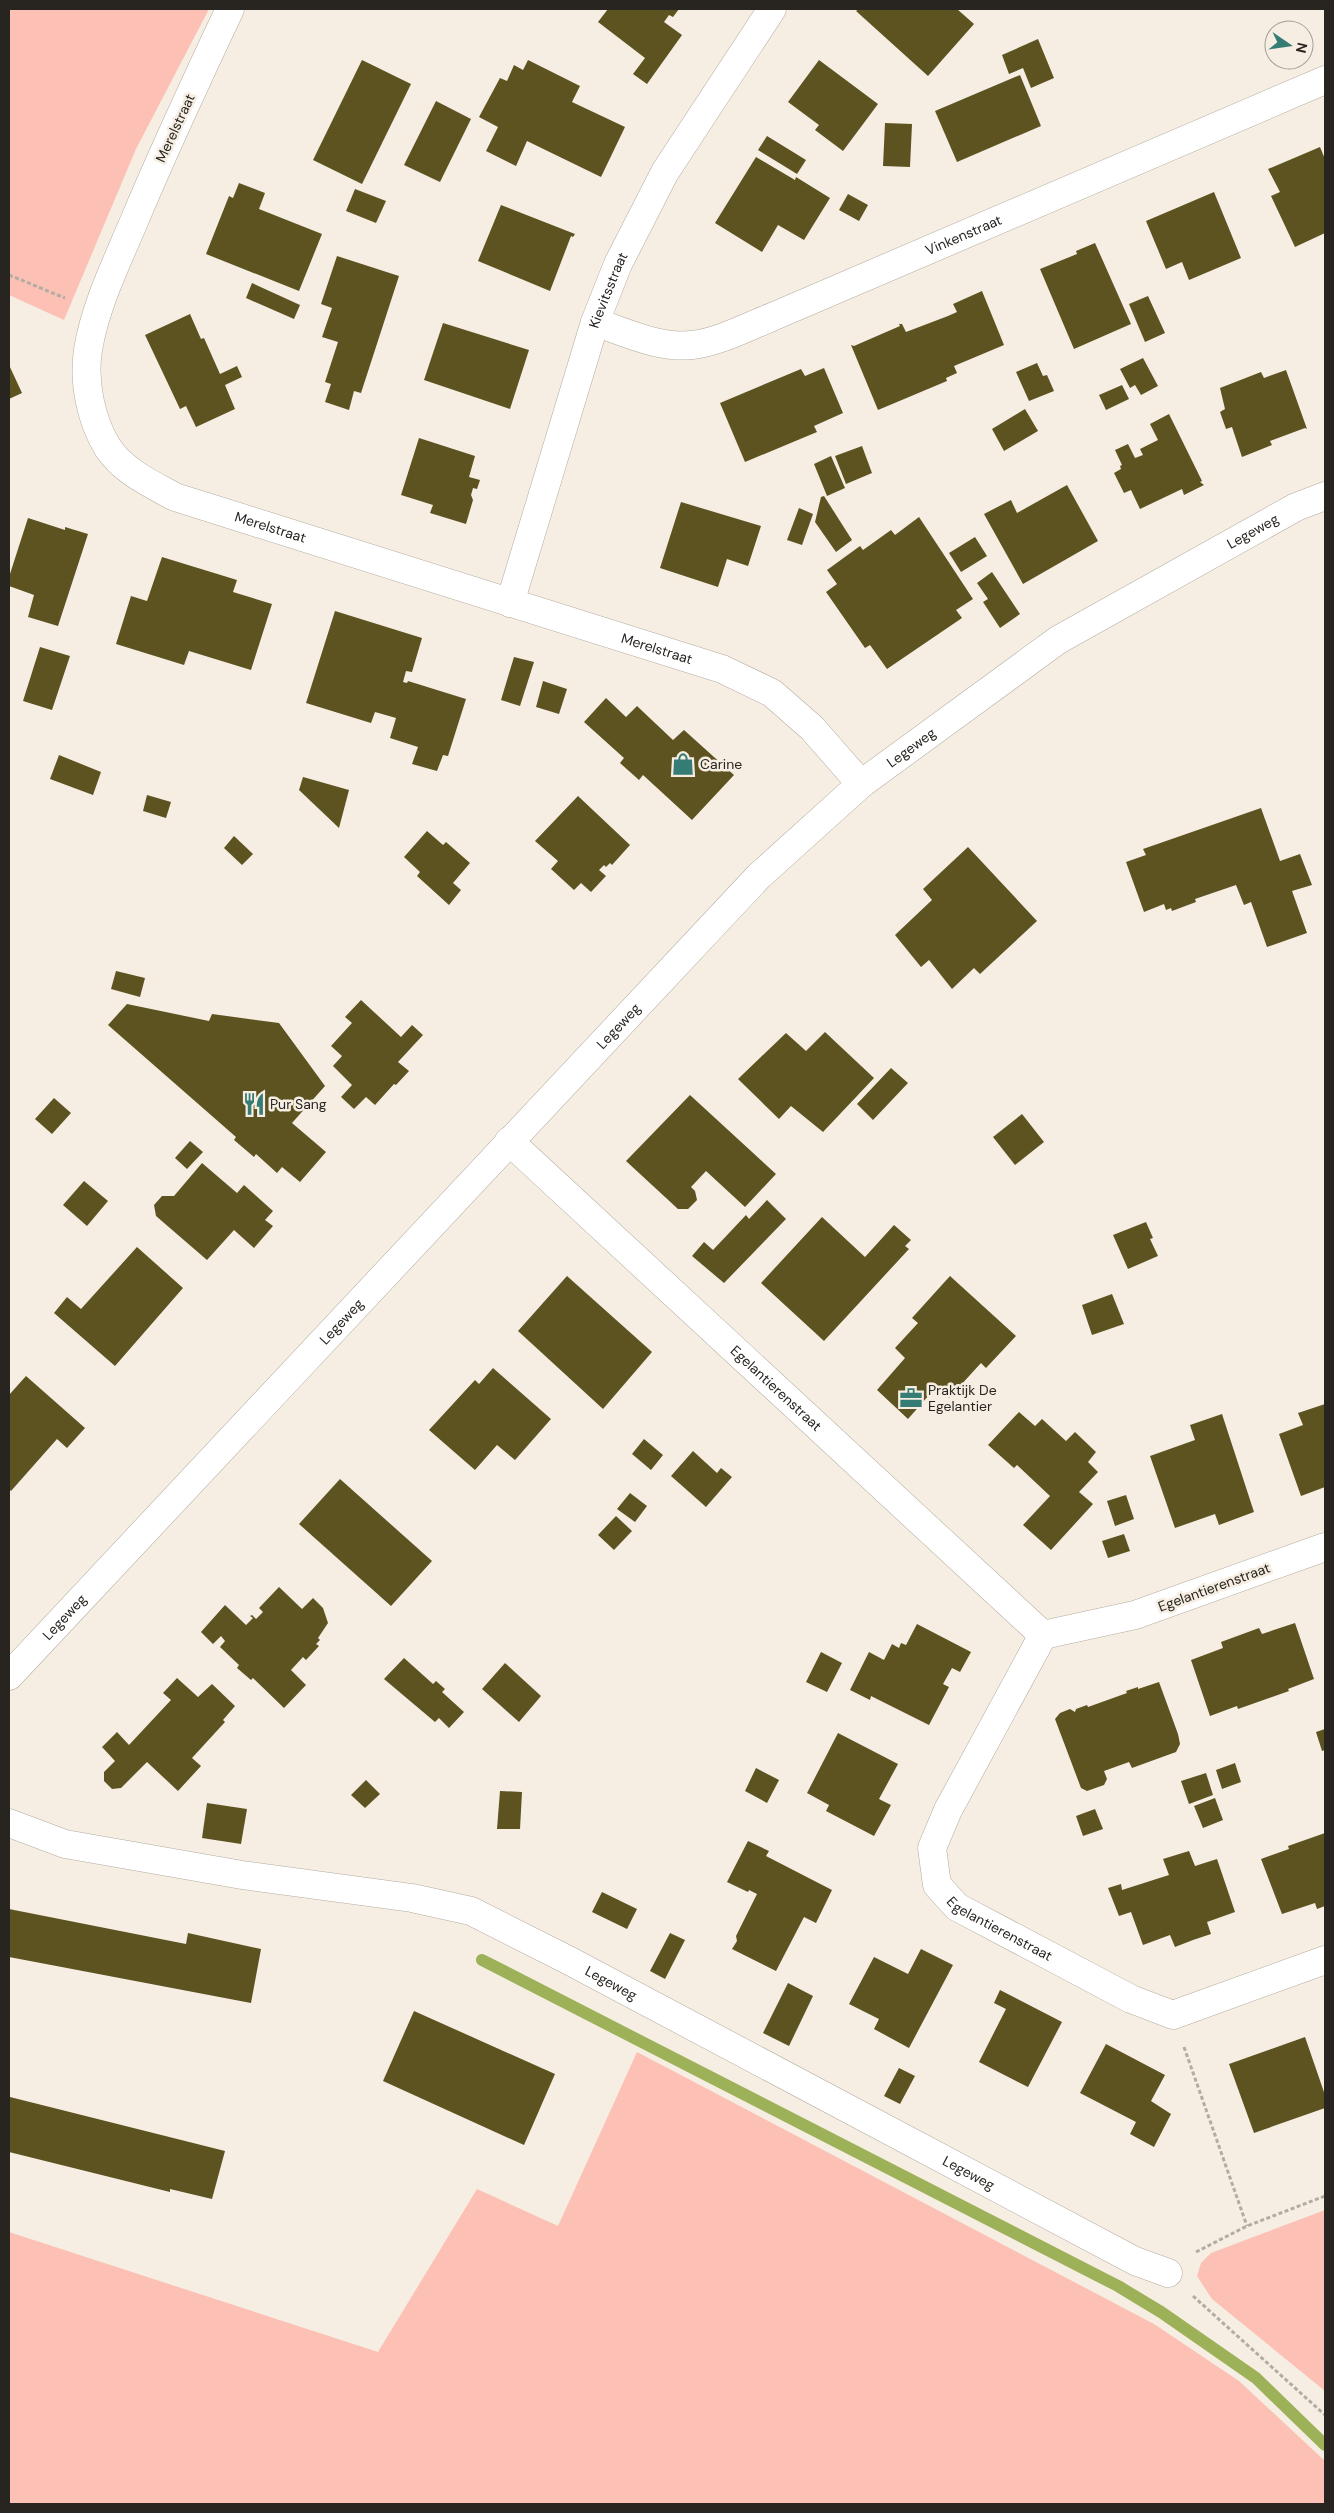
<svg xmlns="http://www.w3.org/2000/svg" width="1334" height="2513" font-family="'DM Sans',sans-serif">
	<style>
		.green { fill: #fcc0b4 }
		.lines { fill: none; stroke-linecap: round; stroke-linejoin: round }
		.stream { stroke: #9db159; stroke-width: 12 }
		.building { fill: #5d5321 }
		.minor-casing { stroke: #b3aba0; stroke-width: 29 }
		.path { stroke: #b2aca3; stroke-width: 3; stroke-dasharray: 4 2.5; stroke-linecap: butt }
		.minor { stroke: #fff; stroke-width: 28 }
		.labels { text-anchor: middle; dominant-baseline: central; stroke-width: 5; stroke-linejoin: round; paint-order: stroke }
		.street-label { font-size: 14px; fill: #282521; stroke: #f6eee3 }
		.poi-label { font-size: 14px; fill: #282521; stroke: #f6eee3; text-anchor: start }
	</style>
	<rect width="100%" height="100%" fill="#f6eee3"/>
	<g class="green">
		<path d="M9,9H209L136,149L64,320L9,295Z"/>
		<path d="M637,2052L1154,2324L1239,2381L1325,2461V2504H9V2232L378,2352L477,2189L558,2226Z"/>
		<path d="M1325,2210V2391L1212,2299L1197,2276L1201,2263L1211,2253Z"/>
	</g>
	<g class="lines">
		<path class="stream" d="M482,1960L1118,2286L1161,2312L1256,2378L1325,2445"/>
	</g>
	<g class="building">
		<path d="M608,9H679L673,17L669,15L664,22L682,35L647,84L633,74L645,58L598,22Z"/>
		<path d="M859,9H957L974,24L928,76L856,11Z"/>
		<path d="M1038,39L1054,78L1031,88L1023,68L1009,74L1002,55Z"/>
		<path d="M362,60L411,84L362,184L313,160Z"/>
		<path d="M528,60L580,86L572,102L625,127L601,177L527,141L516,166L486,151L498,127L479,117L500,78L507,81L514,65L523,70Z"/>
		<path d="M819,60L878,104L843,151L815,130L819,125L788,102Z"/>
		<path d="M1020,75L1041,126L957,162L935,111Z"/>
		<path d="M436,101L471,119L440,182L404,165Z"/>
		<path d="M885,123L912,124L910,167L883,166Z"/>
		<path d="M767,136L806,160L797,174L758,150Z"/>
		<path d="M1320,147L1325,159V233L1295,247L1271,196L1280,192L1268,169Z"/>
		<path d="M756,157L795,180L796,177L830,198L804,240L778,225L762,252L715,223Z"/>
		<path d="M239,183L265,193L259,209L322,234L299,291L206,254L229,196L233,198Z"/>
		<path d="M355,189L386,201L376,223L346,211Z"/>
		<path d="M1214,192L1241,258L1189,280L1182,262L1166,269L1146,221Z"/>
		<path d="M848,194L868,205L859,221L839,210Z"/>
		<path d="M501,205L575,234L573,237L571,236L550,291L478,261Z"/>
		<path d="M1095,243L1131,324L1074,349L1040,269L1077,254L1076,251Z"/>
		<path d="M337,256L399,276L361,393L354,391L349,410L325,402L331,384L325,382L338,342L322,337L332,308L321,304Z"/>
		<path d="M252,283L300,305L294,319L246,298Z"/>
		<path d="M982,291L1004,345L954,366L957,373L946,378L947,381L878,410L851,345L854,346L900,326L899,324H902L906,332L948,316L957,312L953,304Z"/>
		<path d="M1148,296L1165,333L1145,342L1129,304Z"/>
		<path d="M190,314L201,339L204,338L220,374L237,366L242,377L225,385L235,409L196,427L186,406L180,409L145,335Z"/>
		<path d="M443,323L529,350L510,409L424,380Z"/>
		<path d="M1143,358L1158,386L1141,395L1135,385L1130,388L1120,369Z"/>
		<path d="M1037,363L1043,376L1047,375L1054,391L1029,401L1016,372Z"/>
		<path d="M9,365L22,393L9,399Z"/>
		<path d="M824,368L843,413L814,426L817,432L745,462L720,403L801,369L805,376Z"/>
		<path d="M1286,370L1307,429L1305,428L1270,441L1272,445L1242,457L1232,427L1226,429L1220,412L1225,409L1220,388L1261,372L1264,378Z"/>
		<path d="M1122,385L1129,399L1106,410L1099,395Z"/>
		<path d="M1025,409L1038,431L1004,451L992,429Z"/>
		<path d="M1169,414L1202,481L1200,482L1204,485L1184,495L1182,489L1140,509L1131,490L1124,493L1114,473L1121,469L1120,466L1122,465L1115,450L1128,444L1135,458L1143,455L1140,449L1158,440L1150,424Z"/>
		<path d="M419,438L475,456L469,477L480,480L477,489L473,488L471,495L473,500L466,524L430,513L433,505L401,495Z"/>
		<path d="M862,446L872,473L846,484L835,456Z"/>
		<path d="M831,456L845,488L827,496L814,464Z"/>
		<path d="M1067,485L1098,541L1023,584L984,514L1011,500L1017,513Z"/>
		<path d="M824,496L852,540L836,552L815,522L821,497Z"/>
		<path d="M681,502L761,526L748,566L727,559L718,587L660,568Z"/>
		<path d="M799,508L813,514L802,545L787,540Z"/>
		<path d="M919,517L973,599L956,610L962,618L887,669L870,645L865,648L826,592L837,584L827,570L860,546L863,550L891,530L895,535Z"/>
		<path d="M28,518L65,530V527L88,534L58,626L28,617L34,595L9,586V577Z"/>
		<path d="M975,537L987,556L961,572L949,553Z"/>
		<path d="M162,557L237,580L233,592L272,604L251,670L189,651L184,665L116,644L131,596L147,601Z"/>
		<path d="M992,572L1020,614L1000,628L983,602L988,599L977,583Z"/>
		<path d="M335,611L422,638L412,672L406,671L403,682L407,683L408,681L466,699L448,756L443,755L437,771L412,764L418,747L390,738L396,718L375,712L371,723L306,703Z"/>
		<path d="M40,647L70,656L52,710L23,701Z"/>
		<path d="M514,657L534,662L520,706L501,700Z"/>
		<path d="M543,681L567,689L559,714L536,707Z"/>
		<path d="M606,698L626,717L637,706L673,740L684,730L734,775L692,820L643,775L639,780L620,763L624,758L584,722Z"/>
		<path d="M59,755L101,772L93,795L50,779Z"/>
		<path d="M303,777L349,790L339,828L299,790Z"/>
		<path d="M147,795L171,802L166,818L143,811Z"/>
		<path d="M578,796L630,845L612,865L610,863L606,867L604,865L599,870L606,876L591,892L581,883L574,890L551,869L558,861L535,841Z"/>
		<path d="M1261,808L1280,861L1300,854L1312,885L1292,891L1307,933L1267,947L1251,902L1244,905L1236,885L1195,899L1196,902L1172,911L1171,908L1166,910L1164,904L1144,912L1126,862L1146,855L1143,849Z"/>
		<path d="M427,831L443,845L446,842L470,863L453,883L461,890L449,905L417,876L420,872L404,857Z"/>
		<path d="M234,836L253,854L242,865L224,848Z"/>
		<path d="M968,847L1037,921L980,974L974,968L952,989L929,960L921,967L895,935L932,900L923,889Z"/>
		<path d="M116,971L145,978L140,997L111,989Z"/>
		<path d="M361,1000L401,1037L412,1025L423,1035L398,1062L409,1071L396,1085L394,1084L375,1105L366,1097L354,1109L341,1097L352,1085L333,1066L342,1056L331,1046L352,1023L345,1017Z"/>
		<path d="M127,1004L209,1021L212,1014L279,1023L325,1086L292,1123L326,1152L300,1182L282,1167L277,1173L256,1154L254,1157L234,1140L236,1137L108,1025Z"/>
		<path d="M825,1032L874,1078L823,1132L791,1106L779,1119L738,1079L786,1033L806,1051Z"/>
		<path d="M891,1068L908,1083L873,1120L857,1104Z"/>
		<path d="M690,1095L776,1174L745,1207L706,1171L691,1187L695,1191L697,1200L688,1209H678L626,1161Z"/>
		<path d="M54,1098L71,1113L52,1134L35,1119Z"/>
		<path d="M1022,1114L1044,1142L1015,1165L993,1137Z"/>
		<path d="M190,1141L203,1152L187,1169L175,1158Z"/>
		<path d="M202,1163L237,1193L244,1185L273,1211L265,1220L273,1226L254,1248L234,1230L207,1260L156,1216L154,1205L162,1196H174Z"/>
		<path d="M84,1181L108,1201L87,1226L63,1205Z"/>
		<path d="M767,1200L786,1219L724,1283L692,1256L704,1242L713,1250L746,1215L749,1219Z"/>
		<path d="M822,1217L865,1257L894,1225L911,1240L905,1246L909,1249L824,1341L761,1283Z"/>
		<path d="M1146,1222L1153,1238L1150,1239L1158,1256L1128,1269L1113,1235Z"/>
		<path d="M137,1247L183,1288L115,1366L54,1313L67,1297L81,1309Z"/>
		<path d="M567,1276L652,1352L603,1409L518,1331Z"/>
		<path d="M950,1276L1016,1336L986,1368L981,1363L949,1398L937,1386L908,1419L877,1390L905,1358L895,1348L918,1323L912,1318Z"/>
		<path d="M1112,1294L1124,1324L1092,1335L1082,1305Z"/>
		<path d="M493,1368L551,1419L515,1460L497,1445L475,1470L429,1430L475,1380L479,1384Z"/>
		<path d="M26,1376L85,1428L67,1448L57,1439L11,1491L9,1489V1395Z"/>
		<path d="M1325,1404V1487L1301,1496L1279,1434L1303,1425L1298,1413Z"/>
		<path d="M1019,1412L1035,1426L1042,1419L1066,1441L1075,1432L1096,1452L1088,1462L1098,1472L1079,1492L1093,1504L1051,1550L1023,1525L1050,1496L1017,1465L1014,1468L988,1445Z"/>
		<path d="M1222,1414L1254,1512L1219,1525L1215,1514L1175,1528L1150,1456L1195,1440L1190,1425Z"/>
		<path d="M644,1439L663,1455L651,1470L632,1454Z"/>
		<path d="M693,1451L717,1473L721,1468L732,1477L706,1507L671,1476Z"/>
		<path d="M340,1479L432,1561L391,1606L299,1524Z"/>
		<path d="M630,1493L647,1506L635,1522L617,1509Z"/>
		<path d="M1126,1495L1134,1519L1115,1526L1107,1501Z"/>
		<path d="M616,1516L632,1531L614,1550L598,1535Z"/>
		<path d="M1124,1534L1130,1551L1108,1558L1102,1541Z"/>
		<path d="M279,1587L302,1609L313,1598L323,1608L328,1623L318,1638L320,1640L316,1644L319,1646L306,1660L303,1657L291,1670L306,1685L284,1708L253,1678L251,1680L237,1668L239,1665L220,1647L225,1641L221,1636L213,1644L201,1632L225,1605L246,1625L253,1618L250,1616L252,1615L256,1619L263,1612L259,1608Z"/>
		<path d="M1295,1623L1314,1679L1288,1689L1289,1691L1238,1709L1237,1706L1210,1716L1191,1660L1223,1648L1221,1642L1259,1628L1262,1634Z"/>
		<path d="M917,1624L971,1652L960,1672L952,1668L943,1684L949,1687L929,1725L871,1696L870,1700L850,1690L869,1652L884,1660L892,1644L899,1648L901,1643L906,1645Z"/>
		<path d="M821,1652L842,1663L827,1692L806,1682Z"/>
		<path d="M404,1658L433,1684L436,1681L445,1689L442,1692L464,1712L449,1728L439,1718L435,1722L384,1679Z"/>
		<path d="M505,1663L541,1696L519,1722L482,1689Z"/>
		<path d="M177,1678L198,1697L212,1684L235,1706L223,1720L225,1722L192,1758L201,1766L178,1791L147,1762L121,1788L112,1789L104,1781V1772L115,1761L102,1747L117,1732L129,1745L171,1700L163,1693Z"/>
		<path d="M1159,1682L1178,1734L1180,1744L1176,1752L1132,1768L1129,1762L1104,1771L1107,1779L1104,1785L1087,1791L1081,1788L1055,1719L1060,1713L1070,1709L1075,1712L1076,1709L1087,1705L1088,1707L1127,1693L1126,1691L1138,1687V1689Z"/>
		<path d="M1325,1729V1750L1322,1751L1316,1732Z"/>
		<path d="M838,1733L898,1764L879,1799L891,1805L874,1836L826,1811L829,1805L807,1793Z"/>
		<path d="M1235,1763L1241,1782L1222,1789L1216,1770Z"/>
		<path d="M756,1768L779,1780L767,1803L745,1791Z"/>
		<path d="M1206,1773L1213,1795L1189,1804L1181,1781Z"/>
		<path d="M366,1780L380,1794L365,1808L351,1795Z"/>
		<path d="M500,1791L522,1792L520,1829H497Z"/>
		<path d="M1215,1798L1223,1820L1203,1828L1194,1806Z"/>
		<path d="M207,1803L247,1809L241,1844L202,1838Z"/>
		<path d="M1095,1809L1103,1829L1083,1836L1076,1816Z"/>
		<path d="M1325,1833V1906L1317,1909L1315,1903L1282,1914L1261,1859L1289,1849L1288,1846Z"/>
		<path d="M748,1841L769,1851L766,1856L832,1890L816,1923L804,1917L776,1971L732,1949L737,1941L736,1936L757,1894L749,1890L748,1892L727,1882Z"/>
		<path d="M1189,1851L1195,1866L1217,1859L1235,1912L1207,1922L1211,1934L1193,1940L1175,1947L1170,1935L1143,1945L1131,1912L1119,1916L1108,1888L1121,1884L1122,1890L1169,1875L1163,1859Z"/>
		<path d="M602,1892L637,1909L627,1929L592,1912Z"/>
		<path d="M9,1909L186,1944L188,1933L261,1949L251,2003L9,1957Z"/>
		<path d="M670,1933L685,1940L665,1979L650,1971Z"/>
		<path d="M921,1949L953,1965L909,2048L874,2029L879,2019L849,2004L874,1957L908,1974Z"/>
		<path d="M788,1983L813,1996L789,2046L763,2033Z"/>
		<path d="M1000,1990L1062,2022L1028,2087L979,2062L1006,2009L994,2003Z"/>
		<path d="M414,2011L555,2074L524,2145L383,2081Z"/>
		<path d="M1305,2037L1325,2095V2108L1254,2133L1229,2064Z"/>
		<path d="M1106,2044L1165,2075L1151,2101L1171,2114L1154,2147L1130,2134L1136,2122L1080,2093Z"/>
		<path d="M899,2068L915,2076L900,2104L884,2096Z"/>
		<path d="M10,2097L225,2151L212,2199L170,2189V2192L9,2152Z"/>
	</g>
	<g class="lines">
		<defs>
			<g id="minor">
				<path id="s1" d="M230,9C196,81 163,152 132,226C115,266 95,307 88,350C83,382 91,421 108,448C123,471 151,484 175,497L722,669L772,693L812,728L861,784"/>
				<path id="s2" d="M595,322C625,332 660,349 692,345C719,342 747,327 772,317L1325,80"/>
				<path id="s3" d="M510,603L595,322L618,264L665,172L772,9"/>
				<path id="s4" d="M509,1141L1043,1635"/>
				<path id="s5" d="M1325,1547L1135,1615L1043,1635L948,1810L932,1848L937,1885L957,1907L1131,1999L1173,2015L1325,1960"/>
				<path id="s6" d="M9,1676L759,876L861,784L1058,640L1296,507L1325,496"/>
				<path id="s7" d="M9,1823L65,1844L242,1875L412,1898L471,1911L568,1960L1135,2261L1168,2273"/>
			</g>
		</defs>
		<use href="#minor" class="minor-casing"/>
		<g class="path">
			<path d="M9,275L65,298"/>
			<path d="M1184,2047L1247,2226"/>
			<path d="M1196,2252L1247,2226L1325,2196"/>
			<path d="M1193,2296L1325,2415"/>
		</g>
		<use href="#minor" class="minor"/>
	</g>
	<defs>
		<symbol id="shop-bare" viewBox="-9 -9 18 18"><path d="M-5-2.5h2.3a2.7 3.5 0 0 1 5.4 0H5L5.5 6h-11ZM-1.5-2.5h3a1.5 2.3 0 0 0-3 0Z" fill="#357c74" stroke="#f6eee3" stroke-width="2.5" paint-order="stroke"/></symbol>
		<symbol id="restaurant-bare" viewBox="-9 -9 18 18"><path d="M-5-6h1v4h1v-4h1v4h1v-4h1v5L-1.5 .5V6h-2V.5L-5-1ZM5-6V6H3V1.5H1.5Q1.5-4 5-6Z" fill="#357c74" stroke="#f6eee3" stroke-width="2.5" paint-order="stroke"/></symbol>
		<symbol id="office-bare" viewBox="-9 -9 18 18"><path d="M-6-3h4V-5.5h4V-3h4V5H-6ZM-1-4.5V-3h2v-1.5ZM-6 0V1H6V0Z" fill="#357c74" stroke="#f6eee3" stroke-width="2.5" paint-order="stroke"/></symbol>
	</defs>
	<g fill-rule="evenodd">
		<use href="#shop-bare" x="667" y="748" width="32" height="32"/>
		<use href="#restaurant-bare" x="238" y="1088" width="32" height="32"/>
		<use href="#office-bare" x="895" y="1382" width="32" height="32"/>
	</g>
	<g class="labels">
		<g class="street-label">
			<text transform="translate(175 128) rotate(-65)">Merelstraat</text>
			<text stroke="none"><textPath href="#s2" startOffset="394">Vinkenstraat</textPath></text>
			<text stroke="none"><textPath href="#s3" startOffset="328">Kievitsstraat</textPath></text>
			<text stroke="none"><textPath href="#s1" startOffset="656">Merelstraat</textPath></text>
			<text stroke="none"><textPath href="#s6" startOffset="1701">Legeweg</textPath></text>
			<text stroke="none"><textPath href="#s1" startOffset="1061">Merelstraat</textPath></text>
			<text stroke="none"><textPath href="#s6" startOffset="1296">Legeweg</textPath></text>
			<text stroke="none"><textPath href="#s6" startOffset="891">Legeweg</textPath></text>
			<text stroke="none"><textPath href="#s6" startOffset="486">Legeweg</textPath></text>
			<text stroke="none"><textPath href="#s4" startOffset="364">Egelantierenstraat</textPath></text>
			<text transform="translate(1214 1587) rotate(-20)">Egelantierenstraat</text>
			<text stroke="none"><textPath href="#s6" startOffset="81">Legeweg</textPath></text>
			<text stroke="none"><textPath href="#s5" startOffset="651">Egelantierenstraat</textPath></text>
			<text stroke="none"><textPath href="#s7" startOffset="629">Legeweg</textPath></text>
			<text stroke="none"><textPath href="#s7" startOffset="1034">Legeweg</textPath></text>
		</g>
		<g class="poi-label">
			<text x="700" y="764">Carine</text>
			<text x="270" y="1104">Pur Sang</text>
			<text x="928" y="1390">Praktijk De<tspan x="928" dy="16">Egelantier</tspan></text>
		</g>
	</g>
	<rect width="1334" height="2513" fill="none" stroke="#282521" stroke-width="20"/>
	<g transform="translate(1289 45) rotate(103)"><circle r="24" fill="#f6eee3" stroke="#a49e95"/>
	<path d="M0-4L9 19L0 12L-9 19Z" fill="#357c74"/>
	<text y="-8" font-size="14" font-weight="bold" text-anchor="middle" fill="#282521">N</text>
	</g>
</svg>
